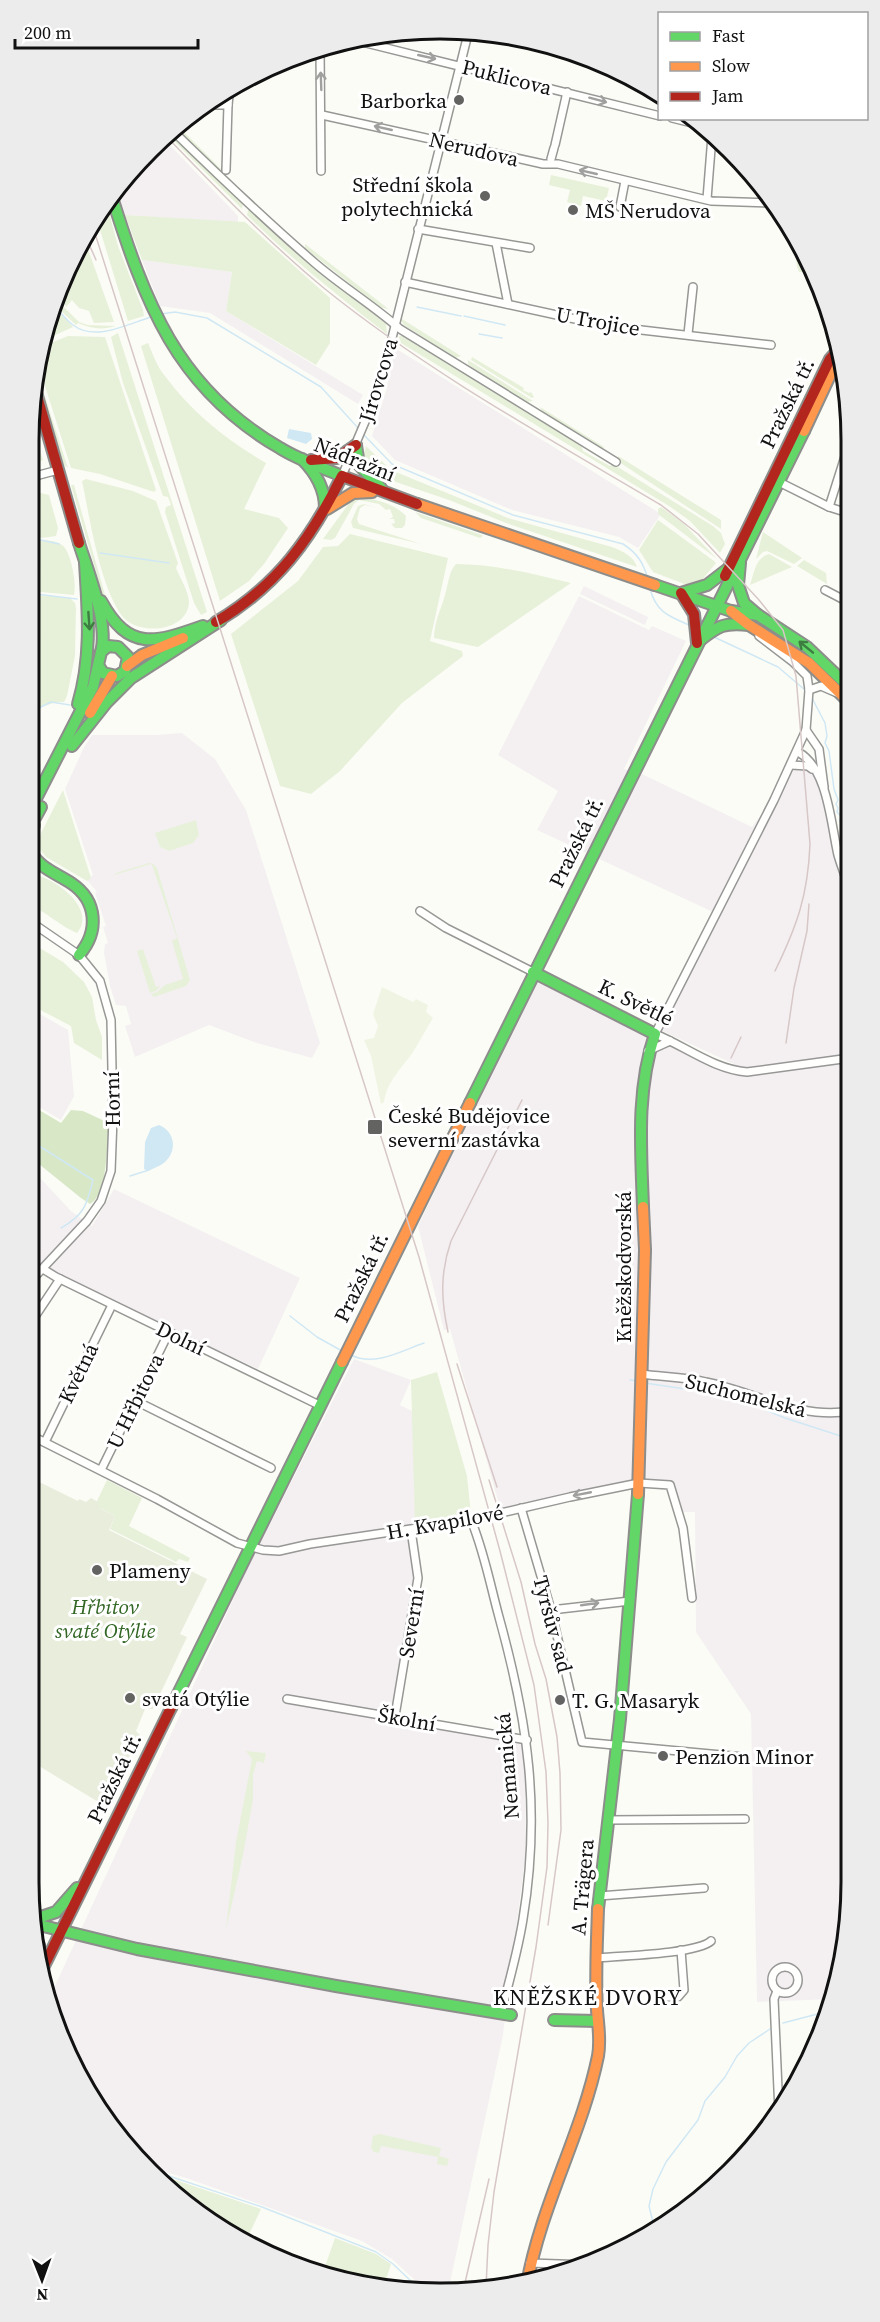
<svg xmlns="http://www.w3.org/2000/svg" width="880" height="2322" font-family="'Source Serif 4',serif">
	<style>
		.industrial { fill: #f4f0f2 }
		.green { fill: #e7f1d9 }
		.forest { fill: #d8e8c7 }
		.cemetery { fill: #e8eddc }
		.pitch { fill: #eff5e2 }
		.water { fill: #d0e8f4 }
		.lines { fill: none; stroke-linecap: round; stroke-linejoin: round }
		.stream { stroke: #d0e8f4; stroke-width: 1.5 }
		.street-casing { stroke: #979795; stroke-width: 10 }
		.fast-casing { stroke: #8d8d8b; stroke-width: 14 }
		.slow-casing { stroke: #8d8d8b; stroke-width: 14 }
		.jam-casing { stroke: #8d8d8b; stroke-width: 14 }
		.street { stroke: #fffffe; stroke-width: 7 }
		.fast { stroke: #63d668; stroke-width: 10 }
		.slow { stroke: #ff974d; stroke-width: 10 }
		.jam { stroke: #b3261e; stroke-width: 10 }
		.rail { stroke: #d7c7c7; stroke-width: 1.5 }
		.oneway { stroke: #a0a09f }
		.oneway2 { stroke: #3e7d41 }
		.poi-dot { fill: #636362; stroke: #fff; stroke-width: 2 }
		.labels { text-anchor: middle; dominant-baseline: central; stroke-width: 6; stroke-linejoin: round; paint-order: stroke }
		.street-label { font-size: 21px; fill: #111; stroke: #fff }
		.poi-label { font-size: 21px; fill: #111; stroke: #fff; text-anchor: start }
		.park-label { font-size: 21px; font-style: italic; fill: #326624; stroke: #fff }
		.neighbourhood-label { font-size: 22px; letter-spacing: 1.5px; fill: #111; stroke: #fff }
		.rim { fill: none; stroke: #111; stroke-width: 3 }
	</style>
	<rect width="100%" height="100%" fill="#fcfcf7"/>
	<g class="industrial">
		<path d="M162,137L238,216V223L125,215L116,187Z"/>
		<path d="M142,260L232,272L226,311L363,395L358,404L210,313L160,306Z"/>
		<path d="M395,348L661,514L638,548L619,537L512,510L395,460L372,436L386,391Z"/>
		<path d="M584,586L648,617L645,625L580,594Z"/>
		<path d="M579,596L649,630L652,626L686,641L624,769L644,775L752,827L796,767H808L822,789L849,871L851,1882L837,1989L834,1999L757,2002L751,1714L696,1632L695,1512H679L671,1484L632,1481L500,1508L450,1329L444,1330L418,1226L535,982L747,1073V1070L656,1028L713,912L537,830L558,791L498,755Z"/>
		<path d="M182,733L215,759L246,810L320,1043L312,1058L257,1043L209,1025L135,1057L125,1026L131,1024L126,1006L116,1005L110,986L104,953L105,944L108,943L103,927L106,926L95,893L97,892L87,880L93,875L65,789L84,747L92,735H156Z"/>
		<path d="M29,1008L68,1030L74,1096L61,1120L29,1101Z"/>
		<path d="M29,1166L71,1211L92,1226L114,1189L300,1278L258,1369L40,1267L29,1278Z"/>
		<path d="M354,1359L411,1380L400,1405L414,1412L416,1581L391,1712L525,1738L526,1850L503,2035L449,2287L417,2282L392,2259L362,2241L189,2179L146,2166L130,2153L83,2087L50,2015L48,2001L250,1563Z"/>
	</g>
	<g class="green">
		<path d="M177,125L224,172V177L173,127Z"/>
		<path d="M168,131L243,203L242,209L166,133Z"/>
		<path d="M551,175L609,188L606,201L583,196L581,206L567,202L570,190L549,185Z"/>
		<path d="M106,202L118,246L143,310L144,316L128,321L96,217Z"/>
		<path d="M248,210H251L320,272L386,324L387,334C338,296 290,258 247,215Z"/>
		<path d="M125,215L245,222L330,298V343L316,365L226,311L232,272L142,260Z"/>
		<path d="M84,238L114,322L94,323L89,311L79,308L72,300L66,307L60,294L63,287L72,286L69,279L64,278L71,258Z"/>
		<path d="M305,244L386,307L388,309L379,307L305,248Z"/>
		<path d="M799,252H805L809,258L811,268L808,272H799C796,265 795,259 799,252Z"/>
		<path d="M56,299L79,322L88,325L116,326C103,330 91,329 78,323L76,325L54,304Z"/>
		<path d="M53,306L73,327L42,341Z"/>
		<path d="M400,319H402L461,356L455,358L404,325Z"/>
		<path d="M118,333L207,612L201,615L194,603L165,512L166,507L171,505L168,497L163,496L123,383L111,337Z"/>
		<path d="M68,336L105,337L156,490L154,492L100,474L71,468L38,364L41,347Z"/>
		<path d="M400,336H406L581,444L583,451L610,466L613,464L713,526L721,533L725,544L720,553L690,521L669,506L396,340Z"/>
		<path d="M148,343C153,354 157,367 165,376C192,413 227,440 266,463L244,509L279,518L288,528L264,564L249,581L220,601L141,346Z"/>
		<path d="M472,357L524,388L523,390L529,393L531,392L534,397L532,398L471,360Z"/>
		<path d="M468,360L533,401L526,402L472,368L468,364Z"/>
		<path d="M37,372L68,468L64,465L37,378Z"/>
		<path d="M540,407L604,447L603,449L544,414Z"/>
		<path d="M31,421L43,460L29,465Z"/>
		<path d="M366,446L391,470L508,518L612,547C622,551 634,556 637,567L506,523L449,500L378,476L371,473L362,460Z"/>
		<path d="M618,456L721,520V529L619,462Z"/>
		<path d="M86,479L133,491L156,501L178,563L176,568C180,578 189,592 189,602C188,632 139,636 123,617C100,588 90,519 82,481Z"/>
		<path d="M71,485H74L107,602L105,603Z"/>
		<path d="M28,490L49,495L58,528L56,536L41,538L29,535Z"/>
		<path d="M350,497C369,497 393,502 406,516L405,525L402,528H395L391,524L395,523L394,519H389L393,517L390,509L386,510L379,504L359,500L354,504L335,538L331,540L323,539L350,502Z"/>
		<path d="M364,504L377,508L365,505L360,508L357,519L359,524L421,544L353,528L351,522L358,506Z"/>
		<path d="M661,507L683,523L717,559L658,514V509Z"/>
		<path d="M415,512L482,535L483,536L480,538L421,518Z"/>
		<path d="M658,520L714,561L716,563L701,581L694,586L687,585L653,572L639,550Z"/>
		<path d="M763,532L802,558L794,564L767,551L763,552L756,559Z"/>
		<path d="M350,534L448,558L430,641L462,651L463,656L402,703L340,771L311,794L280,786L231,634L298,581L323,547L338,546Z"/>
		<path d="M29,540C37,540 55,539 62,545C71,551 77,584 74,595L29,591Z"/>
		<path d="M769,554L792,567L750,585C754,573 755,558 769,554Z"/>
		<path d="M804,560L826,573L827,584L797,566Z"/>
		<path d="M456,564C495,564 533,574 571,583L478,647L434,638C435,617 442,609 446,591C449,580 449,572 456,564Z"/>
		<path d="M29,594L70,598L75,603L76,608L75,656L67,696L64,702C51,701 43,709 33,707L29,696Z"/>
		<path d="M28,703L39,743L29,763H28Z"/>
		<path d="M63,790L91,878L87,881L46,857L38,847L41,833Z"/>
		<path d="M196,820L199,835L193,843L169,851L160,847L155,833Z"/>
		<path d="M149,863L153,864L157,868L190,980L186,986L154,997L151,994L157,992L165,985L183,979L172,941L177,938L152,865L151,864L114,875L116,873Z"/>
		<path d="M29,874C50,874 99,908 77,933C60,926 46,912 29,904Z"/>
		<path d="M28,941L63,962L84,982L92,997L96,1020L102,1037V1060L74,1043L71,1026L29,1004Z"/>
		<path d="M143,949L156,987L160,986L156,991L150,993L137,951Z"/>
		<path d="M437,1372L467,1476L471,1514L415,1526L411,1380Z"/>
		<path d="M107,1480L142,1498L129,1526L190,1558L188,1562L179,1559L176,1562L110,1529L115,1516L98,1507L97,1501Z"/>
		<path d="M246,1751L266,1753L264,1763L257,1761L253,1775V1800L242,1860L226,1929L236,1842L252,1759Z"/>
		<path d="M380,2134L441,2148L439,2156L449,2159L447,2166L437,2164L438,2157L381,2146L379,2153L374,2152L371,2148L373,2136Z"/>
		<path d="M155,2173L261,2209L245,2243L235,2239Z"/>
		<path d="M335,2238L376,2254L391,2264L383,2289L322,2275Z"/>
	</g>
	<path class="forest" d="M29,1104L61,1123L71,1110L83,1111L109,1123C106,1143 109,1194 90,1204L81,1198L29,1156Z"/>
	<path class="cemetery" d="M29,1477L78,1501L79,1499L86,1502L91,1498L98,1502L101,1509L115,1516L109,1530L207,1579L180,1634L187,1637L153,1709H145L136,1731L140,1735L105,1806L29,1760Z"/>
	<path class="pitch" d="M382,987L413,1002L416,999L428,1005L426,1012L433,1018C426,1029 420,1041 413,1052C402,1068 387,1081 384,1102L381,1104L371,1056L364,1040L374,1038L378,1026L373,1014Z"/>
	<g class="water">
		<path d="M289,429L311,433L312,439L306,444L287,438Z"/>
		<path d="M159,1125C174,1131 178,1149 166,1161C161,1166 154,1168 148,1171L144,1169L145,1142L151,1128Z"/>
	</g>
	<g class="lines">
		<g class="stream">
			<path d="M53,305C60,311 66,320 73,325C95,342 128,324 151,317"/>
			<path d="M417,307L461,316"/>
			<path d="M161,314L175,312L207,318L321,387L358,428"/>
			<path d="M464,316L505,325"/>
			<path d="M479,334L502,338"/>
			<path d="M363,434L392,464L513,515L623,544C637,553 643,562 648,579"/>
			<path d="M28,537L59,544"/>
			<path d="M100,553L169,563"/>
			<path d="M650,589C657,614 670,616 691,626"/>
			<path d="M28,593L77,599"/>
			<path d="M714,637L778,667L805,690"/>
			<path d="M812,698L825,723L827,736L825,743L829,751L834,789L838,800L836,804L838,808L837,812L841,816L840,821L844,827L842,831L845,836L844,842L849,845L844,852L849,855"/>
			<path d="M39,708L51,702L70,705"/>
			<path d="M849,861V864"/>
			<path d="M28,1139L93,1180C87,1205 84,1215 61,1228"/>
			<path d="M130,1176L149,1170"/>
			<path d="M290,1316L317,1337L342,1351"/>
			<path d="M351,1355C374,1367 401,1351 424,1343"/>
			<path d="M630,1380L638,1381"/>
			<path d="M645,1383L732,1396L785,1418L850,1439"/>
			<path d="M783,2023L829,2011"/>
			<path d="M151,2170L262,2207L376,2252L393,2264L413,2283"/>
			<path d="M655,2231L649,2206L653,2189L666,2162L698,2120L705,2101L725,2077L737,2056L749,2043L770,2029"/>
		</g>
		<defs>
			<g id="street">
				<path d="M354,40L660,116"/>
				<path d="M320,48L321,171"/>
				<path d="M205,105H228"/>
				<path d="M322,115L543,164H558L711,201L772,203"/>
				<path d="M672,118L700,125"/>
				<path d="M171,129C218,175 266,221 316,264C343,287 374,306 400,329L616,462"/>
				<path d="M555,145L567,92"/>
				<path d="M551,159L554,148"/>
				<path d="M226,170L228,105L230,86"/>
				<path d="M707,199L712,136"/>
				<path d="M620,207L625,181"/>
				<path d="M418,229L530,248"/>
				<path d="M496,243L508,304"/>
				<path d="M405,282L607,326L771,345"/>
				<path d="M688,334L693,287"/>
				<path d="M342,476L367,417L389,350L469,30"/>
				<path d="M28,478L58,470"/>
				<path d="M779,482L829,507L848,513"/>
				<path d="M829,507L848,447"/>
				<path d="M825,590L848,602"/>
				<path d="M759,636L793,662L807,676L809,690L806,730L774,800L655,1034C685,1046 713,1069 747,1072L850,1058"/>
				<path d="M809,690L821,686L837,693"/>
				<path d="M806,730L819,749L824,787"/>
				<path d="M798,752C828,768 831,825 838,855C841,865 845,876 849,886"/>
				<path d="M791,765L808,766L812,769"/>
				<path d="M420,911L446,928L533,972"/>
				<path d="M28,920L79,955L100,981L111,1020L113,1118L111,1171L101,1201L87,1221L28,1284"/>
				<path d="M648,1051L670,1041"/>
				<path d="M43,1269L56,1277L319,1405"/>
				<path d="M28,1327L60,1279"/>
				<path d="M641,1374C663,1377 685,1377 706,1382C754,1392 801,1420 850,1411"/>
				<path d="M136,1401L271,1468"/>
				<path d="M28,1434L157,1499L237,1543L263,1550L279,1551L310,1544L471,1520L570,1497L639,1483L670,1485L683,1528L692,1598"/>
				<path d="M45,1442L112,1305"/>
				<path d="M101,1470L169,1332"/>
				<path d="M521,1508L551,1610L582,1742L743,1757"/>
				<path d="M471,1520C484,1551 490,1584 499,1617C528,1722 541,1810 523,1919C518,1951 509,1982 501,2013"/>
				<path d="M551,1610L630,1601"/>
				<path d="M287,1699L527,1740"/>
				<path d="M395,1716L418,1578L411,1530"/>
				<path d="M608,1820L745,1819"/>
				<path d="M599,1896L704,1888"/>
				<path d="M596,1958C618,1956 697,1954 711,1941"/>
				<circle cx="785" cy="1980" r="13"/>
				<path d="M777,1991L774,1999L779,2112"/>
				<path d="M664,1997H678L684,1990L681,1950"/>
				<path d="M530,2263L589,2265"/>
			</g>
			<g id="fast">
				<path d="M111,194C145,302 176,388 280,448C299,460 321,467 342,476"/>
				<path d="M356,445L359,465L381,488"/>
				<path d="M302,459C316,473 325,488 325,508"/>
				<path d="M79,543C88,572 109,624 101,652"/>
				<path d="M740,563L738,585L744,603L758,615L807,647L849,687"/>
				<path d="M655,585L731,611L758,615"/>
				<path d="M681,593L707,585L729,568"/>
				<path d="M101,601C129,652 155,643 203,626"/>
				<path d="M699,641C718,626 724,622 749,625"/>
				<path d="M78,704C92,657 88,611 85,563"/>
				<path d="M72,746L107,702L131,678L221,620"/>
				<path d="M28,814L93,687L101,652L108,646L118,647L128,657L125,671L117,676L103,673L98,665"/>
				<path d="M34,825C32,834 27,844 31,852C39,868 58,874 71,883C98,901 99,932 79,955"/>
				<path d="M28,831L41,807"/>
				<path d="M533,972L655,1034C636,1090 641,1149 643,1207"/>
				<path d="M470,1103L804,431"/>
				<path d="M171,1708L342,1362"/>
				<path d="M598,1909L620,1719L638,1494"/>
				<path d="M35,1919L56,1912L77,1888"/>
				<path d="M35,1924L137,1949L336,1986L511,2015"/>
				<path d="M554,2020L597,2021"/>
			</g>
			<g id="slow">
				<path d="M804,431L839,356"/>
				<path d="M417,504L655,585"/>
				<path d="M327,509L353,493L372,492"/>
				<path d="M731,611L749,625L809,663L849,702"/>
				<path d="M127,666L142,655L183,638"/>
				<path d="M90,713L112,676"/>
				<path d="M342,1362L470,1103"/>
				<path d="M638,1494L645,1250L643,1207"/>
				<path d="M39,1945L43,1968"/>
				<path d="M527,2284C541,2205 582,2134 598,2056C601,2040 598,2025 597,2010C595,1976 597,1942 598,1909"/>
			</g>
			<g id="jam">
				<path d="M35,389L79,543"/>
				<path d="M311,460L337,458L356,445"/>
				<path d="M725,576L830,359L837,351"/>
				<path d="M681,593L694,614L697,643"/>
				<path d="M216,622C277,586 311,539 342,476L417,504"/>
				<path d="M43,1968L171,1708"/>
			</g>
		</defs>
		<use href="#street" class="street-casing"/>
		<use href="#fast" class="fast-casing"/>
		<use href="#slow" class="slow-casing"/>
		<use href="#jam" class="jam-casing"/>
		<use href="#street" class="street"/>
		<use href="#fast" class="fast"/>
		<use href="#slow" class="slow"/>
		<use href="#jam" class="jam"/>
		<g class="rail">
			<path d="M165,135C216,188 268,242 325,289C428,372 548,438 661,505L698,534L759,600L783,630L796,676L810,844C808,895 797,926 775,971"/>
			<path d="M92,224L419,1257L500,1551L534,1685L546,1772L548,1823L547,1867L536,1947L494,2192L488,2245L486,2287"/>
			<path d="M85,235L96,260"/>
			<path d="M786,1043L794,988L807,931L809,904"/>
			<path d="M731,1058L741,1037"/>
			<path d="M448,1332C441,1300 440,1273 451,1241L522,1100"/>
			<path d="M457,1364L497,1487"/>
			<path d="M489,1480L521,1582L535,1644L546,1679L557,1737L560,1773L561,1830L548,1925"/>
			<path d="M464,2287L489,2179"/>
		</g>
	</g>
	<defs><path id="oneway-shaft" d="M-6 0H5M1.5-3L5.5 0L1.5 3" fill="none" stroke-width="1.6" stroke-linecap="round" stroke-linejoin="round" transform="scale(1.5)"/></defs>
	<g class="oneway">
		<use href="#oneway-shaft" transform="translate(427 57) rotate(13)"/>
		<use href="#oneway-shaft" transform="translate(321 81) rotate(-92)"/>
		<use href="#oneway-shaft" transform="translate(598 100) rotate(15)"/>
		<use href="#oneway-shaft" transform="translate(383 128) rotate(-167)"/>
		<use href="#oneway-shaft" transform="translate(588 172) rotate(-167)"/>
		<use href="#oneway-shaft" transform="translate(582 1494) rotate(169)"/>
		<use href="#oneway-shaft" transform="translate(590 1604) rotate(-8)"/>
	</g>
	<g class="oneway2">
		<use href="#oneway-shaft" transform="translate(89 621) rotate(86)"/>
		<use href="#oneway-shaft" transform="translate(806 647) rotate(-141)"/>
	</g>
	<g class="poi-dot">
		<circle cx="459" cy="100" r="6"/>
		<circle cx="485" cy="196" r="6"/>
		<circle cx="573" cy="210" r="6"/>
		<rect x="367" y="1119" width="16" height="16" rx="3"/>
		<circle cx="97" cy="1570" r="6"/>
		<circle cx="130" cy="1698" r="6"/>
		<circle cx="560" cy="1700" r="6"/>
		<circle cx="663" cy="1756" r="6"/>
	</g>
	<g class="labels">
		<g class="street-label">
			<text transform="translate(507 77) rotate(14)">Puklicova</text>
			<text transform="translate(474 149) rotate(13)">Nerudova</text>
			<text transform="translate(598 321) rotate(10)">U Trojice</text>
			<text transform="translate(378 380) rotate(-73)">Jírovcova</text>
			<text transform="translate(787 403) rotate(-64)">Pražská tř.</text>
			<text transform="translate(355 459) rotate(22)">Nádražní</text>
			<text transform="translate(576 842) rotate(-64)">Pražská tř.</text>
			<text transform="translate(636 1002) rotate(26)">K. Světlé</text>
			<text transform="translate(112 1099) rotate(-91)">Horní</text>
			<text transform="translate(623 1267) rotate(-90)">Kněžskodvorská</text>
			<text transform="translate(361 1277) rotate(-64)">Pražská tř.</text>
			<text transform="translate(181 1338) rotate(26)">Dolní</text>
			<text transform="translate(78 1373) rotate(-64)">Květná</text>
			<text transform="translate(746 1395) rotate(14)">Suchomelská</text>
			<text transform="translate(135 1401) rotate(-64)">U Hřbitova</text>
			<text transform="translate(445 1522) rotate(-10)">H. Kvapilové</text>
			<text transform="translate(411 1623) rotate(-81)">Severní</text>
			<text transform="translate(553 1624) rotate(75)">Tyršův sad</text>
			<text transform="translate(407 1719) rotate(10)">Školní</text>
			<text transform="translate(507 1766) rotate(-95)">Nemanická</text>
			<text transform="translate(114 1778) rotate(-64)">Pražská tř.</text>
			<text transform="translate(582 1887) rotate(-85)">A. Trägera</text>
		</g>
		<g class="poi-label">
			<text x="447" y="100" text-anchor="end">Barborka</text>
			<text x="473" y="184" text-anchor="end">Střední škola<tspan x="473" dy="24">polytechnická</tspan></text>
			<text x="585" y="210">MŠ Nerudova</text>
			<text x="388" y="1115">České Budějovice<tspan x="388" dy="24">severní zastávka</tspan></text>
			<text x="109" y="1570">Plameny</text>
			<text x="142" y="1698">svatá Otýlie</text>
			<text x="572" y="1700">T. G. Masaryk</text>
			<text x="675" y="1756">Penzion Minor</text>
		</g>
		<g class="park-label">
			<text x="105" y="1606">Hřbitov<tspan x="105" dy="24">svaté Otýlie</tspan></text>
		</g>
		<g class="neighbourhood-label">
			<text x="588" y="1997">KNĚŽSKÉ DVORY</text>
		</g>
	</g>
	<path d="M0 0H880V2322H0ZM440 39H440A401 401 0 0 1 841 440V1882A401 401 0 0 1 440 2283H440A401 401 0 0 1 39 1882V440A401 401 0 0 1 440 39Z" fill="#ececec" fill-rule="evenodd"/>
	<path class="rim" d="M440 39H440A401 401 0 0 1 841 440V1882A401 401 0 0 1 440 2283H440A401 401 0 0 1 39 1882V440A401 401 0 0 1 440 39Z"/>
	<rect x="658" y="12" width="210" height="108" fill="#ffffff" stroke="#a0a0a0" stroke-width="1.5"/>
	<rect x="670" y="32" width="30" height="9" fill="#63d668" stroke="#a0a0a0" stroke-width="1.5"/>
	<text x="712" y="42" font-size="18" fill="#111111">Fast</text>
	<rect x="670" y="62" width="30" height="9" fill="#ff974d" stroke="#a0a0a0" stroke-width="1.5"/>
	<text x="712" y="72" font-size="18" fill="#111111">Slow</text>
	<rect x="670" y="92" width="30" height="9" fill="#b3261e" stroke="#a0a0a0" stroke-width="1.5"/>
	<text x="712" y="102" font-size="18" fill="#111111">Jam</text>
	<g transform="translate(42 2280) rotate(179)" stroke="#ffffff" stroke-width="4.5" paint-order="stroke">
	<path d="M0-4.5L10 22L0 15L-10 22Z" fill="#111111"/>
	<text y="-9" font-size="16" font-weight="bold" text-anchor="middle" fill="#111111">N</text>
	</g>
	<path d="M15 39v9h183v-9" fill="none" stroke="#111111" stroke-width="3"/>
	<text x="24" y="39" font-size="18" fill="#111111" stroke="#ffffff" stroke-width="4.5" paint-order="stroke">200 m</text>
</svg>
